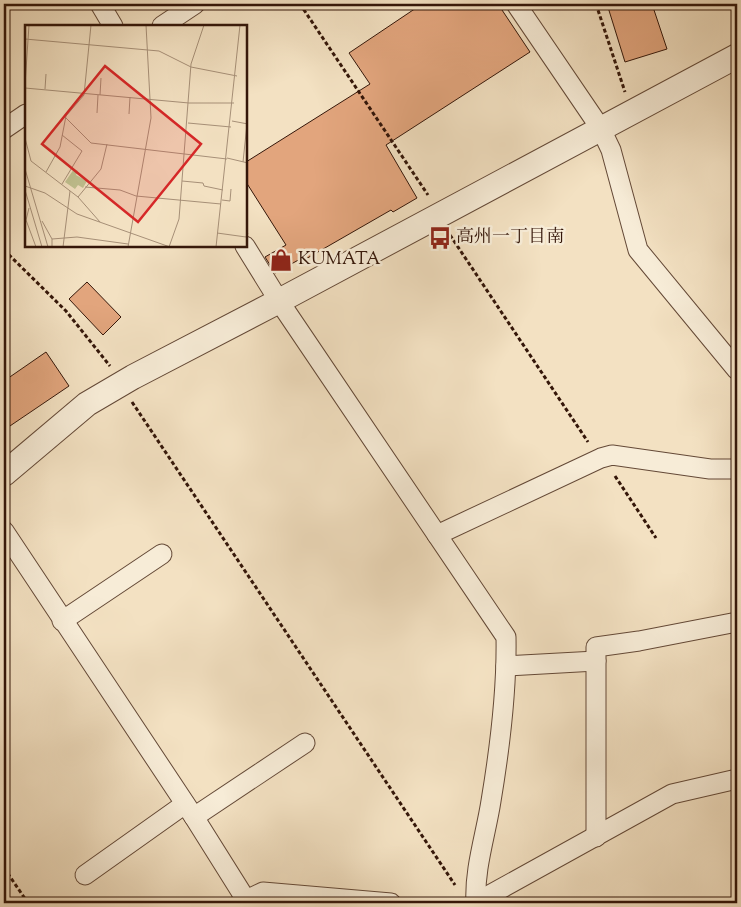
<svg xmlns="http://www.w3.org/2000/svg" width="741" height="907" font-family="'Sorts Mill Goudy','Noto Serif JP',serif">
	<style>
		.building { fill: #e2a57d; stroke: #341609 }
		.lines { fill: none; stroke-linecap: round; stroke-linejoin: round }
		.minor-casing { stroke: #644937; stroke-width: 21 }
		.tertiary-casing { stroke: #644937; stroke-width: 26 }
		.path { stroke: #341609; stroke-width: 3; stroke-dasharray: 4 2.5; stroke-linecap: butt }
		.minor { stroke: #f7ecd7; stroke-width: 19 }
		.tertiary { stroke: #f7ecd7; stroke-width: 24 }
		.labels { text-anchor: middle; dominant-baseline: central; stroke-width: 5; stroke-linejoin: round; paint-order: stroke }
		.poi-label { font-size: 18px; fill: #341609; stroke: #f7ecd7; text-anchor: start }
		.inset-road { fill: none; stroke: #a79078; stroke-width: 1 }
		.view { fill: #d62828; fill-opacity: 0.15; stroke: #d62828; stroke-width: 2.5 }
		.inset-edge { fill: none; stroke: #341609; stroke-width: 2.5 }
	</style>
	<rect width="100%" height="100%" fill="#f3e1c2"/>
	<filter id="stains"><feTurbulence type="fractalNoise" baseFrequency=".004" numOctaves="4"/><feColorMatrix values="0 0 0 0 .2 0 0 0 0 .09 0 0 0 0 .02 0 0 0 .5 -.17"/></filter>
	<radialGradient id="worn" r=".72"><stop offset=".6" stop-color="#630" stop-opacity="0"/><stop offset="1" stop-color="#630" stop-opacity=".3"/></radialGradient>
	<g class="building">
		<path d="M422,4H498L530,52L386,145L417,198L393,212L391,210L304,260L302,258L275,273L265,257L286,245L246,182V162L370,84L349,53Z"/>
		<path d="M607,4H652L667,49L625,62Z"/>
		<path d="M87,282L121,317L103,335L69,299Z"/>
		<path d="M46,352L69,386L4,430V381Z"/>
	</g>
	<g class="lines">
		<defs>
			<g id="minor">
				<path d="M100,4L113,26"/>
				<path d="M516,4L601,129L611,150L638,250L737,370"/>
				<path d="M162,26L195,4"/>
				<path d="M4,129L26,114"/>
				<path d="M245,246L279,301L506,637C507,691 500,747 491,801C486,834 474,869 476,903"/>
				<path d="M4,531L194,817L248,903"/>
				<path d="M437,535L601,458L612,455L710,469H737"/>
				<path d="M62,621L162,554"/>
				<path d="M506,666L596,661"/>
				<path d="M194,817L305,743"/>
				<path d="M596,837V647L639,641L737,622"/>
				<path d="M85,875L185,804"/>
				<path d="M240,903L263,892L391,903"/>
				<path d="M475,903L672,794L737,779"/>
			</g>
			<path id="tertiary" d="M4,474L87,404L133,377L279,301L737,56"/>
		</defs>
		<use href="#minor" class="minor-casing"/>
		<use href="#tertiary" class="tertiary-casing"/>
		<g class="path">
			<path d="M300,4L428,195"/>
			<path d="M596,4L625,92"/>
			<path d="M450,235L588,442"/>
			<path d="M4,250L66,311L110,366"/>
			<path d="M132,402L455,885"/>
			<path d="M615,476L656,538"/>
			<path d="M4,868L28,903"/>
		</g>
		<use href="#minor" class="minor"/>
		<use href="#tertiary" class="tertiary"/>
	</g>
	<defs>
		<symbol id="bus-bare" viewBox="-9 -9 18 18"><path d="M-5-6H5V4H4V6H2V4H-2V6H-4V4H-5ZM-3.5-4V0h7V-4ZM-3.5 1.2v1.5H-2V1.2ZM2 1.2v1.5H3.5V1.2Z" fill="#8f2418" stroke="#f7ecd7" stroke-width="2.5" paint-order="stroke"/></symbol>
		<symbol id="shop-bare" viewBox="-9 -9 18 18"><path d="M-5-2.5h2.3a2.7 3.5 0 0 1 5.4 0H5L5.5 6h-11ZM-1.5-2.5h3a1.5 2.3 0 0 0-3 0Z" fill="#8f2418" stroke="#f7ecd7" stroke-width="2.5" paint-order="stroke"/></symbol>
	</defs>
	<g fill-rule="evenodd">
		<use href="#bus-bare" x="424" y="222" width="32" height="32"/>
		<use href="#shop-bare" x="265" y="244" width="32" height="32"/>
	</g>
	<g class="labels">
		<g class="poi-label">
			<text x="456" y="238">高州一丁目南</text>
			<text x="298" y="260">KUMATA</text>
		</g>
	</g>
	<g transform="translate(25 25)">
		<rect width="222" height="222" fill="#f3e1c2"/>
		<path d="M49,144L53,146L51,150L62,156L58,163L53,160L50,164L40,157Z" fill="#c0c190"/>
		<path class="inset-road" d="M0,14L134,26L166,42L212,51M0,60L4,0M0,63L164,78H209M20,64L21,49M75,70L76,53M72,88L73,70M104,89L105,72M40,92L66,118L202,134M207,96L223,99M163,98L206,102M0,113L6,136L53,172L75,197M202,133L223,138M218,137L222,99M0,144L23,222M21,147L35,122L41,91L59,70L66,0M157,156L178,158L179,161L198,165M37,159L57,126L37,110M0,161L20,168L52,189L145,222M60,162L95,165L111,171L196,179M0,165L17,222M53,172L76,144L82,119M197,175L205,176L206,164M4,183L1,195L11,222M17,196L27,214V222M192,208L221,212L223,208M27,214L52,212L103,219M38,222L45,166M103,222L126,93L121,0M144,222L154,194L166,39L179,0M191,222L215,0"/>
		<path class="view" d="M80,41L176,119L113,197L17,119Z"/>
		<rect width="222" height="222" class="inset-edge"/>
	</g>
	<rect width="741" height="907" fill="none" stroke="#f3e1c2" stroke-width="20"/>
	<rect x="5" y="5" width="731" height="897" fill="none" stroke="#341609" stroke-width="2.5"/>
	<rect x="10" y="10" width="721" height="887" fill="none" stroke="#341609"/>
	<rect width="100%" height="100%" filter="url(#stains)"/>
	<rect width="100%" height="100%" fill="url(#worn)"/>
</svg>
